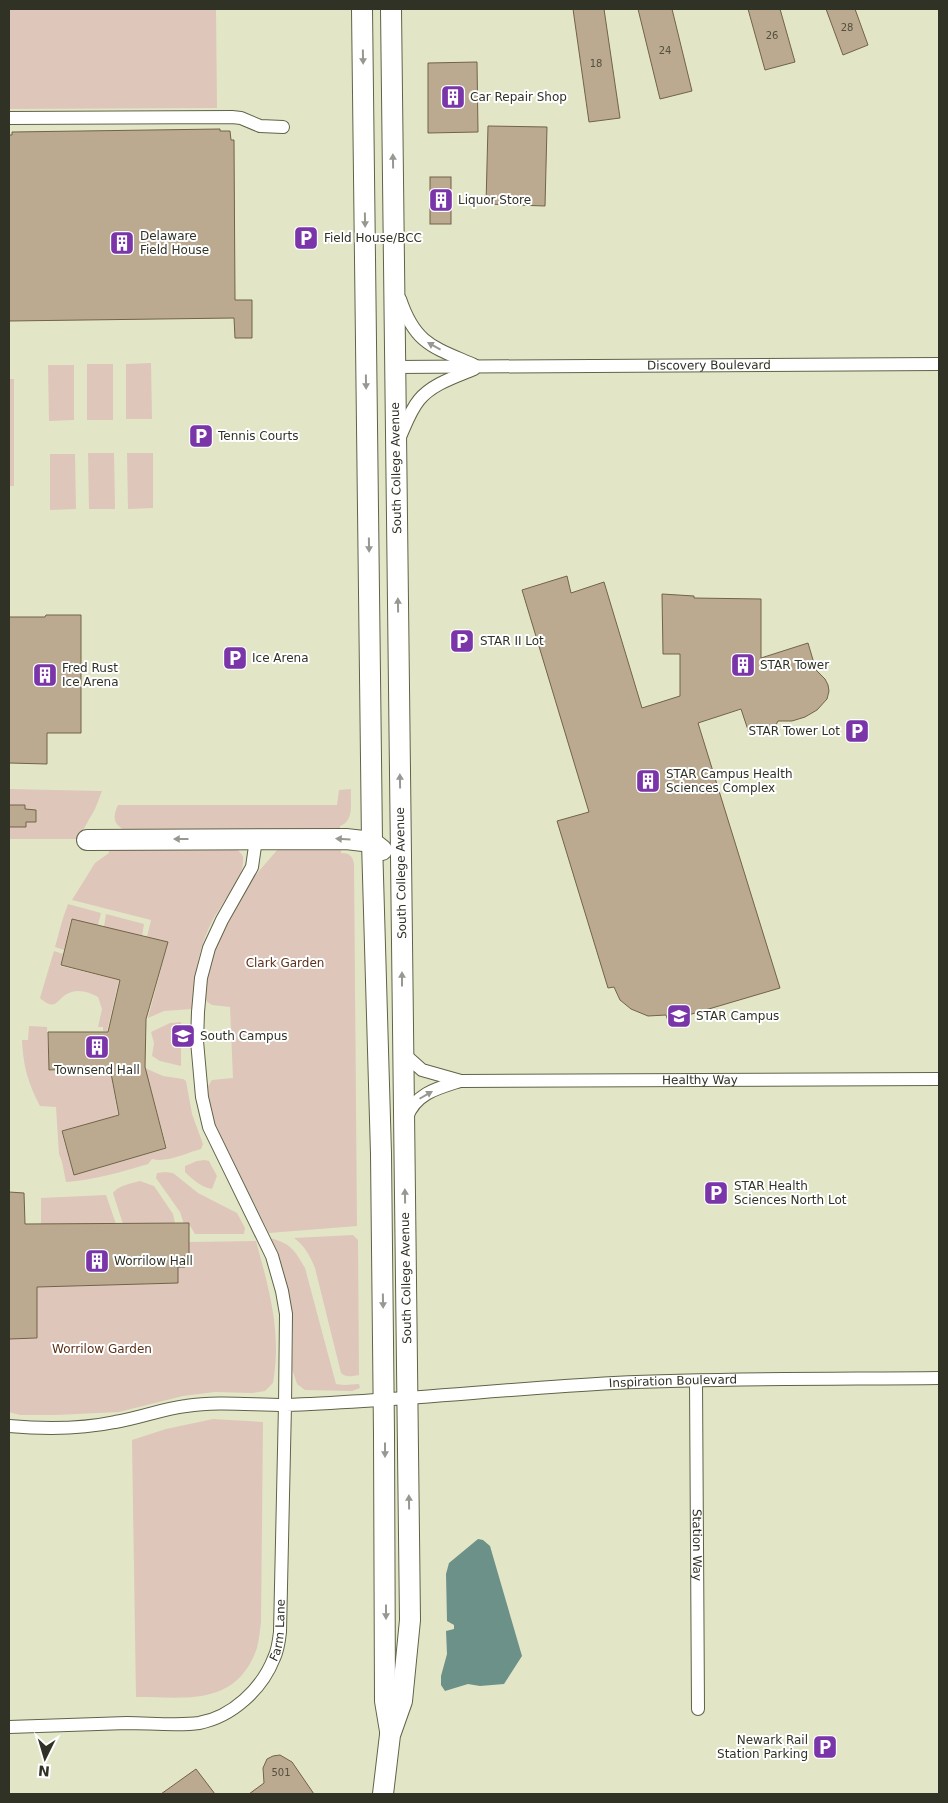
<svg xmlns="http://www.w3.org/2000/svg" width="948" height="1803" font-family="'DejaVu Sans',sans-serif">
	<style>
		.green { fill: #dfc6ba }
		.water { fill: #6c9188 }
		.building { fill: #bbaa8f; stroke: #726249 }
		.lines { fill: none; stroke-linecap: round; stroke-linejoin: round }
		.street-casing { stroke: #606347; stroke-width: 14 }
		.primary-casing { stroke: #606347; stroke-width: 22 }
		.street { stroke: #fff; stroke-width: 12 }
		.primary { stroke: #fff; stroke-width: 20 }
		.oneway { fill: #989892 }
		.labels { text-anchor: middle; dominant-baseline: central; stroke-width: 4; stroke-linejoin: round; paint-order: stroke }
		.number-label { font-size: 10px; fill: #545040 }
		.poi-label { font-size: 12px; fill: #313226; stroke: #fff; text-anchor: start }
		.street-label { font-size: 12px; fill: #313226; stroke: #fff }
		.park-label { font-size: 12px; fill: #5c3019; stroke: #fff }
	</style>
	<rect width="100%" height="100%" fill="#e2e6c6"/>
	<g class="green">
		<path d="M9,9H216L217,108L9,109Z"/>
		<path d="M151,363L152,419H126V364Z"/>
		<rect x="87" y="364" width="26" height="56"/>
		<path d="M48,365H74V420L49,421Z"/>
		<rect x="9" y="379" width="5" height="107"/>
		<path d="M114,453L115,509H89L88,453Z"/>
		<path d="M127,453H153V508L128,509Z"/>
		<path d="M50,454H75L76,509L50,510Z"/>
		<path d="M9,789L102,791L95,809L78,839H9Z"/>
		<path d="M351,789C350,802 355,821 340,826V833L128,832C115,825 111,820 118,805H337L339,790Z"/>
		<path d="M341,847V853C349,853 353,856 354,864L357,1226L269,1233L215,1126L208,1098V1086L212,1080L233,1078L230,1007L212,1005L207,1002L205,996L209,969L220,936L252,879L279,848Z"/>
		<path d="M237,849L243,856C245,876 230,891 220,908C213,918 207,931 203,943C196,964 194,987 192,1009L164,1011L148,1018L168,942L147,937L151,920L72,900L95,863L109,853L108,850Z"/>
		<path d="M68,904L101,913L98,925L71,919L64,950L55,947L63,918Z"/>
		<path d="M106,914L144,924L142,936L104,927Z"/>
		<path d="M54,951L63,954L60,966L119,980L107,1031H103V1027H98L102,1009L98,997C89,992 77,988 67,994C56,1000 56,1012 40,998Z"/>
		<path d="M181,1022V1066L160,1061L152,1056L154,1043L151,1032L170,1023Z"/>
		<path d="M29,1026L47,1027L49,1071L110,1069L118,1115L61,1131L74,1175L167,1148L145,1068L163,1076L183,1079L186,1081L192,1114L203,1144L201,1149C186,1153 167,1163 152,1159L148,1164C121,1172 94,1180 66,1182L62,1162L59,1154L56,1107L40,1106C28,1083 23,1066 22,1040H28Z"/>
		<path d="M205,1160L209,1161L217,1176L212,1189C201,1187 193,1180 185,1172V1166L197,1161Z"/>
		<path d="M165,1172L173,1173L198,1193L237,1213L245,1228L244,1234H195L189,1224H184L180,1212L156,1178L157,1173Z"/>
		<path d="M140,1181L154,1186L173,1214L175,1223L123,1224L113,1193C119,1185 130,1184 140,1181Z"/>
		<path d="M106,1195L116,1224H41V1198Z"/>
		<path d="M353,1235L358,1240L359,1375C352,1376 346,1378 341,1373L315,1268C310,1256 305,1246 294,1238Z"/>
		<path d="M270,1238C291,1244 294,1249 305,1268L336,1384L344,1385L359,1384L360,1388L352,1391L305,1390L297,1384L292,1369L293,1336L290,1297Z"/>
		<path d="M256,1241C269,1289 282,1332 273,1383L265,1391L252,1393L215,1392L183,1396L119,1412L56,1415H20L9,1412V1339H37V1287L178,1283V1267H185V1256L189,1255V1242Z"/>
		<path d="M213,1419L263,1422L261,1622C260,1630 259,1640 257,1648C236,1707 187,1697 136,1697L132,1440L166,1429Z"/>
	</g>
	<path class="water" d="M478,1539L483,1540L490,1546L522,1656L504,1684L480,1686L468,1684L445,1691L441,1685V1676L447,1654L446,1631L454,1629V1625L447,1621L446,1574L449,1563Z"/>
	<g class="building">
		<path d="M573,9H604L620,118L589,122Z"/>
		<path d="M638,9H672L692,91L660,99Z"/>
		<path d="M748,9H780L795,62L765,70Z"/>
		<path d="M826,9H855L868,45L843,55Z"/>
		<path d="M477,62L478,132L428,133V63Z"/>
		<path d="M488,126L547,127L545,206L486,204Z"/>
		<path d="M220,129V131H230L231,140H234L235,300H252V338H235L234,318L9,321V135H12V132Z"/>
		<rect x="430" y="177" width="21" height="47"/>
		<path d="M567,576L571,593L604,582L642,708L680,696V654H663L662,594L694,596V598L761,599V658L808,643L816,670L825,679L828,685L829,691L827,699L817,710L805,717L792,721H778L776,725L749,733L741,709L698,723L780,988L668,1021L666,1015L648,1016L631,1009L620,1000L614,987L608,988L557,821L589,812L522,590Z"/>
		<path d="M46,615H81V733H47V764L9,763V617H45Z"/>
		<path d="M9,805H25V809L36,810V822H26V827H9Z"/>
		<path d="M72,919L168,942L146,1019L145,1067L166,1148L74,1175L62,1131L119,1115L110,1068L49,1070L48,1032H108L120,980L61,965Z"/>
		<path d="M9,1192L24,1193L25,1224L189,1223V1255H185V1267H178V1283L37,1287V1338L9,1339Z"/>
		<path d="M280,1755L292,1762L314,1794H249L264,1783L263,1768L267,1759L273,1756Z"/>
		<path d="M196,1769L215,1794H161Z"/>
	</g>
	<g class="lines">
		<defs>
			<g id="street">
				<path d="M9,118L232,117L241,118L260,126L283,127"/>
				<path d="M400,299C415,344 433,347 474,365"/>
				<path id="s1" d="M395,367L939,364"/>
				<path d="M399,439C405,426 410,411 419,400C432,384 455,377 474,369"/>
				<path id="s2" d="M403,1053L422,1070L461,1081L939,1079"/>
				<path d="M407,1117C416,1093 438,1088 460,1081"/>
				<path id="s3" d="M696,1381L698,1709"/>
				<path d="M9,1426C43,1429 82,1429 115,1422C139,1418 162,1409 186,1406C218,1401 252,1405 285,1405L286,1314L282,1291L272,1256L209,1127L202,1097L197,1041L198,1012L201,978L209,948L222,920L252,867L256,839"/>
				<path id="s4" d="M9,1727C48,1726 87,1724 127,1723C148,1723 180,1726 199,1723C232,1717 262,1689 274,1658C278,1650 279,1641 280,1632L285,1405C395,1401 504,1389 614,1383C722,1378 831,1379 939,1378"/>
			</g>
			<g id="primary">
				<path d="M362,9L372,842L381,1154L384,1434L385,1701L390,1731"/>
				<path d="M87,840L346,839L372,842L382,850"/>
				<path d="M383,1794L390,1735L402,1701L410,1620L391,9"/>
			</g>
		</defs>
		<use href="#street" class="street-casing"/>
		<use href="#primary" class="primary-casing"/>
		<use href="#street" class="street"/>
		<use href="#primary" class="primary"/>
	</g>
	<defs><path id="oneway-solid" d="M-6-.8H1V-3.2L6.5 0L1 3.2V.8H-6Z" transform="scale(1.25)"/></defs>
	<g class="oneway">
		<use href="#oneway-solid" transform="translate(363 57) rotate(89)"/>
		<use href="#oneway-solid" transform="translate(393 161) rotate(-91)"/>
		<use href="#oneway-solid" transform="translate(365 220) rotate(89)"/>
		<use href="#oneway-solid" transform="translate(434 346) rotate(-151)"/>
		<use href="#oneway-solid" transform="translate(366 382) rotate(89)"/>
		<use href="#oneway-solid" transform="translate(369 545) rotate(89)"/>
		<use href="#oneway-solid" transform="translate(398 605) rotate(-91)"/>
		<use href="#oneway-solid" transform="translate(400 781) rotate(-91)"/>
		<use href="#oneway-solid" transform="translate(181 839) rotate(180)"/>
		<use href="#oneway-solid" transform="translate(343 839) rotate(-177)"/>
		<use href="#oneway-solid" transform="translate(402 979) rotate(-90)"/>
		<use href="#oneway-solid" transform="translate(426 1095) rotate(-30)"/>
		<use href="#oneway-solid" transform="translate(405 1196) rotate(-91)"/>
		<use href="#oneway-solid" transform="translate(383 1301) rotate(89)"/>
		<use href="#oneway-solid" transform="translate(385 1450) rotate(90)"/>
		<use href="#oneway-solid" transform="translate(409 1502) rotate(-91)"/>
		<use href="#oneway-solid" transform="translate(386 1612) rotate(90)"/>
	</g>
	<defs>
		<symbol id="building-square" viewBox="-11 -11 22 22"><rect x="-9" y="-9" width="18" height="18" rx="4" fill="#7a35a9" stroke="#fff"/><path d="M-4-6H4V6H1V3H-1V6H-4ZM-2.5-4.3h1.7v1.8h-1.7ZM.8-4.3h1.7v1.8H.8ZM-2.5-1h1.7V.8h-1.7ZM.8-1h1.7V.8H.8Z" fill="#fff"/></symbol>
		<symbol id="parking-square" viewBox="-11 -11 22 22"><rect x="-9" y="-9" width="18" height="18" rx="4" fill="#7a35a9" stroke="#fff"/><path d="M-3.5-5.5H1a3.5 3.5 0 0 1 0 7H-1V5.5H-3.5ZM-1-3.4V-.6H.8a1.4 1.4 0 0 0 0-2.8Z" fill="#fff"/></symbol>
		<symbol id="university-square" viewBox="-11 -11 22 22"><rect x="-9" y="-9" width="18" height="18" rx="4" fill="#7a35a9" stroke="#fff"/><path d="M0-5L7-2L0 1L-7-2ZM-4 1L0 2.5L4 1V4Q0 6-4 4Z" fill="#fff"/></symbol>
	</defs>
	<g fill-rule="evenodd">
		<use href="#building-square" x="439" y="83" width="28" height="28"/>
		<use href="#building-square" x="427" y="186" width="28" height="28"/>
		<use href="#parking-square" x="292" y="224" width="28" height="28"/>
		<use href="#building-square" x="108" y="229" width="28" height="28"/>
		<use href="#parking-square" x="187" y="422" width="28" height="28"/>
		<use href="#parking-square" x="448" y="627" width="28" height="28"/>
		<use href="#parking-square" x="221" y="644" width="28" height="28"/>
		<use href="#building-square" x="729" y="651" width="28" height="28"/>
		<use href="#building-square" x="31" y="661" width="28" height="28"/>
		<use href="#parking-square" x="843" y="717" width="28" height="28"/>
		<use href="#building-square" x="634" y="767" width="28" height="28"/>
		<use href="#university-square" x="665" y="1002" width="28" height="28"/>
		<use href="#university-square" x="169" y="1022" width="28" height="28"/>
		<use href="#building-square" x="83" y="1033" width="28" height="28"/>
		<use href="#parking-square" x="702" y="1179" width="28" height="28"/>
		<use href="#building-square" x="83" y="1247" width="28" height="28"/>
		<use href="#parking-square" x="811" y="1733" width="28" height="28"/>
	</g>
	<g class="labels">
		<g class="number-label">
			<text x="847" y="27">28</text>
			<text x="772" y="35">26</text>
			<text x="665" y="50">24</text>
			<text x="596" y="63">18</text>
			<text x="281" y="1772">501</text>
		</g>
		<g class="poi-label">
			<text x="470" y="97">Car Repair Shop</text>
			<text x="458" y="200">Liquor Store</text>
			<text x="140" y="236">Delaware<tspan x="140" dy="14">Field House</tspan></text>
			<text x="324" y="238">Field House/BCC</text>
			<text x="218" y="436">Tennis Courts</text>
			<text x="480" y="641">STAR II Lot</text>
			<text x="252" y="658">Ice Arena</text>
			<text x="760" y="665">STAR Tower</text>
			<text x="62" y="668">Fred Rust<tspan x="62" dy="14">Ice Arena</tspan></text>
			<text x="840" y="731" text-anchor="end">STAR Tower Lot</text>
			<text x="666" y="774">STAR Campus Health<tspan x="666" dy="14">Sciences Complex</tspan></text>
			<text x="696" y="1016">STAR Campus</text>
			<text x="200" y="1036">South Campus</text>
			<text x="97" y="1070" text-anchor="middle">Townsend Hall</text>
			<text x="734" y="1186">STAR Health<tspan x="734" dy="14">Sciences North Lot</tspan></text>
			<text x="114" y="1261">Worrilow Hall</text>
			<text x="808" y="1740" text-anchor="end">Newark Rail<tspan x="808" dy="14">Station Parking</tspan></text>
		</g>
		<g class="street-label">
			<text stroke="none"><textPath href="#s1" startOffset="314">Discovery Boulevard</textPath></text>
			<text transform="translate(396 468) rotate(-91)">South College Avenue</text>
			<text transform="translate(401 873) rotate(-91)">South College Avenue</text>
			<text stroke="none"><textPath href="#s2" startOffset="305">Healthy Way</textPath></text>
			<text transform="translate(406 1278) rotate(-91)">South College Avenue</text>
			<text stroke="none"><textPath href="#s4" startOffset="936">Inspiration Boulevard</textPath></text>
			<text stroke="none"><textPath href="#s3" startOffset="164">Station Way</textPath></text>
			<text stroke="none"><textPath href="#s4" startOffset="322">Farm Lane</textPath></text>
		</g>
		<g class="park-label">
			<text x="285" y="963">Clark Garden</text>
			<text x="102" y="1349">Worrilow Garden</text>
		</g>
	</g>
	<rect width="948" height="1803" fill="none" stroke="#313226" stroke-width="20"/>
	<g transform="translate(45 1758) rotate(185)" stroke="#ffffff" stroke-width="4" paint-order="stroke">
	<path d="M0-4L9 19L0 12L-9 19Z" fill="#313226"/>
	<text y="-8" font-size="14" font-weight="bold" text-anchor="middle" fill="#313226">N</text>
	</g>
</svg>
